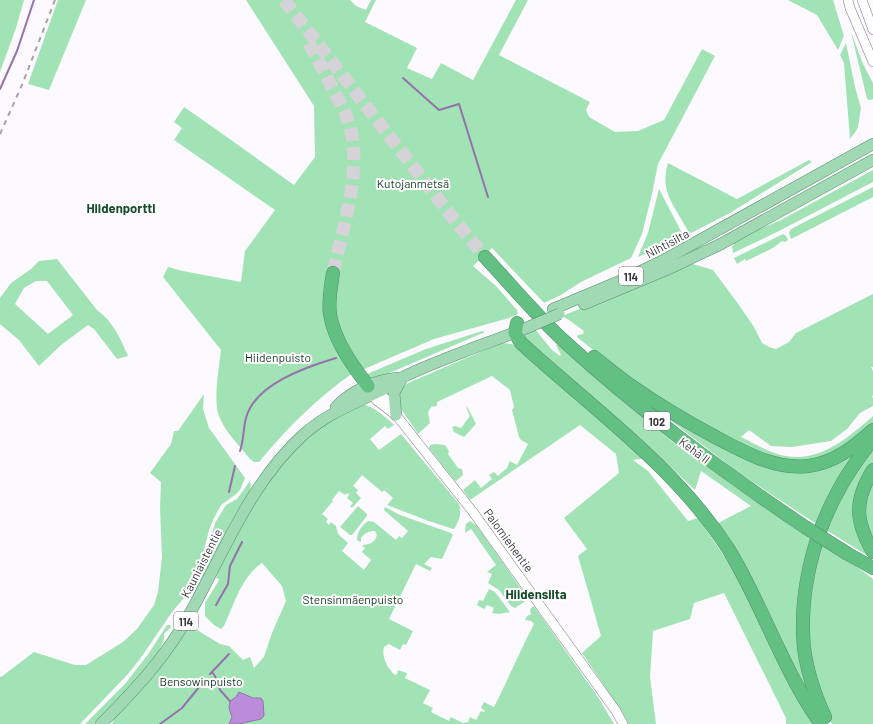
<svg xmlns="http://www.w3.org/2000/svg" width="873" height="724" font-family="Barlow,sans-serif">
	<style>
		.green { fill: #a2e3b5; fill-rule: evenodd }
		.water { fill: #ba8cda; stroke: #9472ab }
		.lines { fill: none; stroke-linecap: round; stroke-linejoin: round }
		.stream { stroke: #9472ab; stroke-width: 2 }
		.highway-tunnel { stroke: #d5d3d8; stroke-width: 13; stroke-dasharray: 13 6; stroke-linecap: butt }
		.minor-casing { stroke: #817688; stroke-width: 10 }
		.major-casing { stroke: #54906a; stroke-width: 12 }
		.highway-casing { stroke: #54906a; stroke-width: 14 }
		.minor { stroke: #fff; stroke-width: 9 }
		.major { stroke: #a0d9b4; stroke-width: 11 }
		.highway { stroke: #61c082; stroke-width: 13 }
		.rail { stroke: #a5a2a8; stroke-width: 2; stroke-dasharray: 5 5; stroke-linecap: butt }
		.major-bridge-casing { stroke: #54906a; stroke-width: 12; stroke-linecap: butt }
		.highway-bridge-casing { stroke: #54906a; stroke-width: 14; stroke-linecap: butt }
		.major-bridge { stroke: #a0d9b4; stroke-width: 11 }
		.highway-bridge { stroke: #61c082; stroke-width: 13 }
		.labels { text-anchor: middle; dominant-baseline: central; stroke-width: 4; stroke-linejoin: round; paint-order: stroke }
		.shield { fill: #fff; stroke: #767278; stroke-width: 1 }
		.shield-label { font-size: 11px; font-weight: bold; fill: #3b363e }
		.park-label { font-size: 12px; fill: #12371f; stroke: #fff }
		.street-label { font-size: 12px; fill: #3b363e; stroke: #fff }
		.neighbourhood-label { font-size: 13px; font-weight: bold; fill: #174d2c; stroke: #fff }
	</style>
	<rect width="100%" height="100%" fill="#fcfafe"/>
	<g class="green">
		<path d="M0,0H24L16,28L0,72Z"/>
		<path d="M58,0H86L49,90L28,84Z"/>
		<path d="M246,0H350L356,6L366,10L371,0H376L365,22L417,48L407,68L432,79L441,63L473,80L516,0H528L499,55L590,102L586,110L589,117L615,132L638,131L664,120L702,49L715,56L658,164L652,194L642,234L631,258L581,282L561,295L544,303L492,248L473,266L496,286L517,310L518,314L509,318L434,339L362,370L344,340L325,290L353,373C317,398 287,428 259,462H254L250,459C239,445 225,432 219,416C213,400 219,368 221,350L163,277L168,267L183,271L241,282L245,251L275,210L174,140L182,128L174,122L184,107L217,130L294,185L315,157L314,106Z"/>
		<path d="M788,0H833L844,36L838,50L817,15Z"/>
		<path d="M851,32L863,64L873,83V99L870,100L867,99Z"/>
		<path d="M846,43L855,87L861,108L858,127L856,131L850,139L844,63L840,55Z"/>
		<path d="M809,160L812,162L730,213L691,233L688,231C675,206 659,192 668,163L737,199Z"/>
		<path d="M873,170V182L779,231L733,253L732,247L735,242L741,237L781,220Z"/>
		<path d="M873,187V197L791,239L789,233L791,229Z"/>
		<path d="M659,189L683,235L681,238L638,257L648,233Z"/>
		<path d="M783,234L786,236L788,240L785,242L782,241L773,248L746,261L745,259L737,264L734,258Z"/>
		<path d="M57,259L97,310C113,321 120,338 128,356L117,359L94,329L88,325L61,345L39,366L19,340L0,324V298L11,283L31,269L39,261ZM36,281H47L73,315L48,334L15,304L24,288Z"/>
		<path d="M693,264L713,270L739,305L754,327L762,343L769,347L776,349L789,342L796,333L873,294V367H871L873,371V395L872,397L873,398V406L860,413L847,429L831,441L792,447L771,446L749,430L741,437C755,444 770,453 786,456C821,462 849,437 873,416V424L853,442L832,455L812,461L785,462L727,440L629,379L577,337L578,335L583,334L584,331L569,320L562,316L594,303L620,295Z"/>
		<path d="M534,328L552,350L560,356L561,355L556,345H558L621,400L678,446L739,490L812,540L805,567L812,702L718,523L751,506L701,471L695,490L640,438L578,387L525,339V333Z"/>
		<path d="M482,331L485,332L373,380H370L367,374L426,349Z"/>
		<path d="M501,343L512,344L518,347L645,458L633,460L648,471L688,521L698,518L737,575L815,724H786V718L724,593L694,603L690,619L653,631L650,677L656,724H627L617,705L582,653L601,636L578,556L587,549L564,518L619,473L616,454L580,425L470,500L463,490L475,480L481,488L492,479L489,475L494,472L498,476L507,468L510,461L517,465L528,444L521,440L519,437L512,410L514,407L510,390L492,376L437,402V405L435,407L432,406L428,412L430,423L418,434C414,427 400,408 398,403C396,395 402,387 408,383Z"/>
		<path d="M204,394L203,409L209,428L245,478L240,490L235,495L221,505L214,518L209,530L199,570L188,593L172,612L140,659L128,674L80,724H0V676L1,677L34,652L75,665H86L123,642L137,629L154,605L158,592L162,557L160,508L161,482L150,473L171,444L174,431H178Z"/>
		<path d="M639,396L785,471L865,444L818,525L739,473Z"/>
		<path d="M360,403C374,407 384,415 394,425L388,429L385,426L370,439L379,450L401,434L459,504C462,514 459,519 455,528L453,529L426,520L387,505L393,498L384,490L382,492L362,475L353,486L358,490L356,493L361,498L352,508L350,506L353,503L347,498L349,495L347,493L345,495L339,491L332,500L333,501L322,514L328,519L326,522L329,525L331,522L336,526L338,534L348,543L342,551L364,570L371,560L362,552L365,548L362,546C370,542 373,546 377,535L375,531C368,531 365,533 361,538V542L357,540C357,532 362,525 368,521L374,522L396,540L399,536L402,538L408,531L384,510L385,507L400,515L451,533L453,535L442,559L431,557L424,564L432,568L430,571L416,564L389,619L413,631L406,645L403,644L400,650L389,644L384,647C381,657 388,669 395,675L397,674L398,670L407,673L405,678L430,690L423,703L433,708L431,712L449,721L451,717L463,723L468,722L470,717L476,720L481,711L484,712L485,711L481,708L484,702L494,707C508,679 520,651 534,624L531,621L525,620L527,616L531,614L530,610L531,608L534,606L598,697L614,724H112L115,717L187,629L197,630L220,644L229,646L243,660L250,657L254,668L264,657L272,633L286,601L282,586L262,563C242,576 234,604 224,626L221,629L214,625L205,616V603L218,582L219,579L216,578L224,557L237,530L280,466L305,439L328,421Z"/>
		<path d="M466,407L468,408L476,424L464,437L454,432L452,427L455,426L461,428L470,416Z"/>
		<path d="M873,443V465L859,495L869,555L868,556L823,528Z"/>
		<path d="M435,444L445,445L449,451L448,454L458,468L462,469L463,475L456,481L454,480L429,448L430,445Z"/>
		<path d="M873,480V546L865,525V504Z"/>
		<path d="M250,481L251,485L250,490L230,524L194,596L193,595L202,573L215,523L226,505L237,499Z"/>
		<path d="M358,506L367,514V516L352,535H350L340,527Z"/>
		<path d="M470,521L477,526L527,597L524,602L515,608L511,606L499,590L488,583L492,574L487,572L496,565L471,529L465,533L466,524Z"/>
		<path d="M819,542L845,558L873,579V724H832L824,707L812,667L808,618Z"/>
		<path d="M489,589L495,592L510,612L499,614L492,613L494,608L487,605L484,609L477,605L479,600L483,601Z"/>
		<path d="M167,625H170L171,627L164,634C168,653 109,709 94,724H85L125,684L149,653Z"/>
	</g>
	<path class="water" d="M239,692L253,698H261L263,701L264,716L261,719L239,724H229L232,717L229,708L230,701L236,697Z"/>
	<g class="lines">
		<g class="stream">
			<path d="M403,78L439,110L459,104L488,197"/>
			<path d="M0,89L17,51L34,0"/>
			<path d="M240,451C244,440 243,429 246,418C255,384 306,367 336,358"/>
			<path d="M229,492L235,466"/>
			<path d="M216,605L228,584L230,566L242,542"/>
			<path d="M212,672L215,676L220,690L230,701"/>
			<path d="M210,674L229,654"/>
			<path d="M160,724L182,708L204,681"/>
		</g>
		<g class="highway-tunnel">
			<path d="M284,0L456,222L485,257"/>
			<path d="M309,43C317,58 325,74 333,89C340,103 348,116 351,131C361,174 342,231 333,273"/>
		</g>
		<defs>
			<g id="minor">
				<path d="M848,0L850,8L873,62"/>
				<path d="M862,0L873,30"/>
				<path d="M369,389L376,400L393,413"/>
				<path d="M374,389L385,398L396,415L473,512L616,711L623,724"/>
			</g>
			<g id="major">
				<path d="M584,304L666,270L719,245L873,160"/>
				<path d="M553,309L627,278L662,261L873,144"/>
				<path d="M336,407C352,390 375,380 398,378"/>
				<path d="M396,415L394,393L401,380"/>
				<path d="M101,724C134,691 166,657 189,615C224,553 249,484 303,435C329,411 360,402 390,386C395,383 399,380 403,377C423,367 447,358 468,350C489,342 510,335 531,326"/>
			</g>
			<g id="highway">
				<path d="M485,257C511,285 536,315 564,341C640,411 719,469 805,527"/>
				<path d="M333,273C331,286 328,301 330,314C334,340 352,365 368,386"/>
				<path d="M517,323L515,333L521,343C593,409 676,467 729,550C763,606 783,671 821,724"/>
				<path d="M594,357C607,367 619,378 633,387C660,406 689,423 719,439C746,453 776,470 808,466C834,463 854,447 873,430"/>
				<path d="M873,470C854,501 855,521 873,552"/>
				<path d="M848,554L873,568"/>
				<path d="M825,717C815,695 807,672 804,648C799,596 812,540 836,495C846,475 859,457 873,439"/>
			</g>
		</defs>
		<use href="#minor" class="minor-casing"/>
		<use href="#major" class="major-casing"/>
		<use href="#highway" class="highway-casing"/>
		<use href="#minor" class="minor"/>
		<use href="#major" class="major"/>
		<use href="#highway" class="highway"/>
		<path class="rail" d="M0,134L22,85L55,0"/>
		<defs>
			<path id="major-bridge" d="M531,326L559,314"/>
			<path id="highway-bridge" d="M805,527L848,554"/>
		</defs>
		<use href="#major-bridge" class="major-bridge-casing"/>
		<use href="#highway-bridge" class="highway-bridge-casing"/>
		<use href="#major-bridge" class="major-bridge"/>
		<use href="#highway-bridge" class="highway-bridge"/>
	</g>
	<g class="labels">
		<g class="shield">
			<rect x="619" y="267" width="24" height="18" rx="3"/>
			<rect x="644" y="412" width="26" height="18" rx="3"/>
			<rect x="174" y="612" width="24" height="18" rx="3"/>
		</g>
		<g class="shield-label">
			<text x="631" y="276">114</text>
			<text x="657" y="421">102</text>
			<text x="186" y="621">114</text>
		</g>
		<g class="park-label">
			<text x="413" y="183">Kutojanmetsä</text>
			<text x="278" y="357">Hiidenpuisto</text>
			<text x="353" y="599">Stensinmäenpuisto</text>
			<text x="201" y="681">Bensowinpuisto</text>
		</g>
		<g class="street-label">
			<text transform="translate(667 243) rotate(-28)">Nihtisilta</text>
			<text transform="translate(695 450) rotate(37)">Kehä II</text>
			<text transform="translate(509 540) rotate(54)">Palomiehentie</text>
			<text transform="translate(201 563) rotate(-63)">Kauniaistentie</text>
		</g>
		<g class="neighbourhood-label">
			<text x="121" y="208">Hiidenportti</text>
			<text x="536" y="594">Hiidensilta</text>
		</g>
	</g>
</svg>
